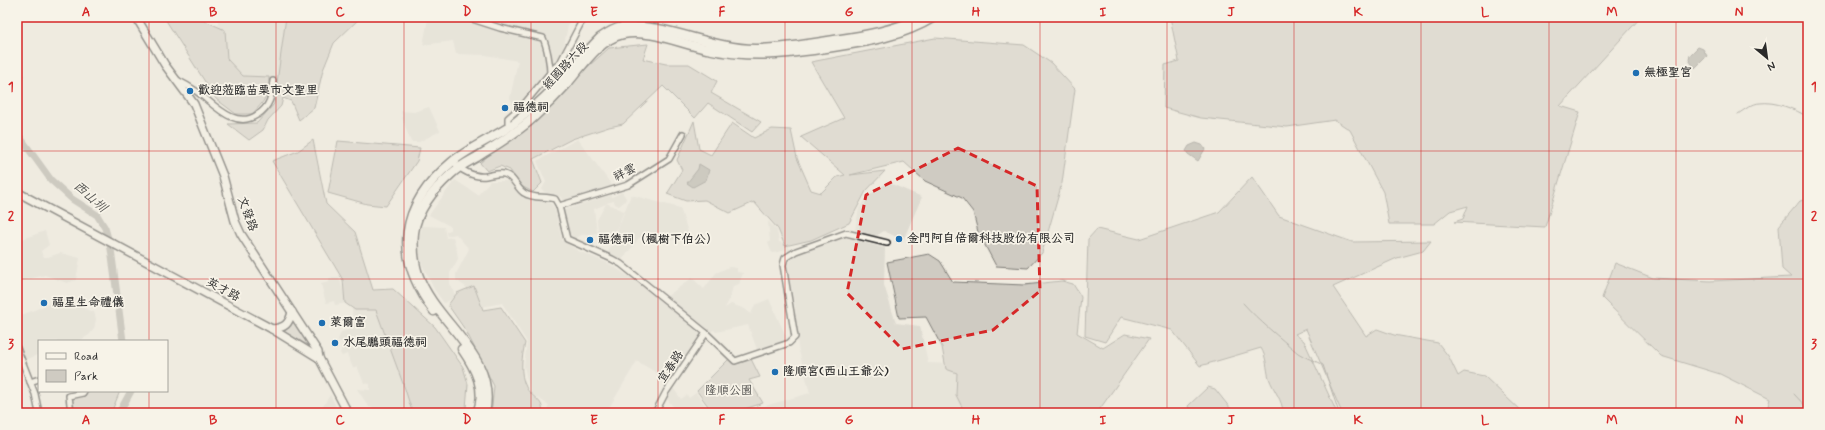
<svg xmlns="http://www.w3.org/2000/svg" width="1825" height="430" font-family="Mynerve,'LXGW WenKai TC',sans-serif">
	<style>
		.built { fill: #dedbd1 }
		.green { fill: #cfcbc2; stroke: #7d7b76 }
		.water { fill: #a4a29a; stroke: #74726e }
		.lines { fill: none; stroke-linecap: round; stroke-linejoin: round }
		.stream { stroke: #74726e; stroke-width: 1 }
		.river { stroke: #a4a29a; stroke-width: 7 }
		.street-casing { stroke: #2b2b2b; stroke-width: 8 }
		.secondary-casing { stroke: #2b2b2b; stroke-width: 10 }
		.primary-casing { stroke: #2b2b2b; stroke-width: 11 }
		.street { stroke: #f7f3e8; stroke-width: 5 }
		.secondary { stroke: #f7f3e8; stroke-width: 7 }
		.primary { stroke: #f7f3e8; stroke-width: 8 }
		.marked { fill: none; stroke: #d62828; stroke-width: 3; stroke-dasharray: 8 5; stroke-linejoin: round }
		.grid { fill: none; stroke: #d62828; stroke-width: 1; stroke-opacity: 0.55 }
		.poi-dot { fill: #1f6fb2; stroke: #f7f3e8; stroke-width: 1.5 }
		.labels { text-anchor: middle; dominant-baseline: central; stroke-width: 3.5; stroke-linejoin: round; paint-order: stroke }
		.street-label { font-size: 12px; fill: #2b2b2b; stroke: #f7f3e8 }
		.poi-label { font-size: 12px; font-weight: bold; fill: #2b2b2b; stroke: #f7f3e8; text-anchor: start }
		.park-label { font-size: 12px; fill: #545351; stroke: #f7f3e8 }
		.water-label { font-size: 13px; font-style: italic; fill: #555552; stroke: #f7f3e8 }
		.neatline { fill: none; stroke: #d62828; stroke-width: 1.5 }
		.grid-label { font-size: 13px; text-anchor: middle; font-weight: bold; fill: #d62828 }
	</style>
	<rect width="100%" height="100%" fill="#efebe0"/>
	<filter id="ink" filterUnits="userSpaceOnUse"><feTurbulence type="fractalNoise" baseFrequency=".025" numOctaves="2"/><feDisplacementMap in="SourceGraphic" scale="8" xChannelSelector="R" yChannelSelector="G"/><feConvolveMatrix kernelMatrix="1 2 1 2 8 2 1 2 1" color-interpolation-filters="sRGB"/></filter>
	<g filter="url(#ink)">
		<g class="built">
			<path d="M214,17H305L282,81L238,80L221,56L218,21Z"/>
			<path d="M420,17H564L569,21L561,59L550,83L517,113L510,98L518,61L486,55L456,54L453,41L423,45L428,19Z"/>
			<path d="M429,107L440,131L419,142H411L403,121L401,111L414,112Z"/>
			<path d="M578,139L613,187L563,202L561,197L544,192L542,189L546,182L537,161Z"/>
			<path d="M455,180L478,195L490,181H508L523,198L549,201L555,209L562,240L578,251L608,263L659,296L703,334L670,384L681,399L687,395L689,398L696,393L711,413H676L677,411L667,399L665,378L637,361L607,411L602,413H545L549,405L530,393L524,366L527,342L502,303L476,308L470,290L456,280V274L469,249L456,234L447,236L446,232L450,230V226L429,215Z"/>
			<path d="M887,182L922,197L903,240L884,231L874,237L855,231L859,208L866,198Z"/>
			<path d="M622,192L626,198L625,201L619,206L615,204L614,201L606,203L624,211L611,243L599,238L597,220L606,204L594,209L597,233L581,235L575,239L568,232L564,210L611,195L612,197Z"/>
			<path d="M631,195L680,208L691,241L639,238L622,260L608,253Z"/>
			<path d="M768,221L777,230L779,242L787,244L791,251L788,254L786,250L773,253L771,251L768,243L770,241Z"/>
			<path d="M422,226L444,227L446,238L453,237L457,251L458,259L450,273V284L456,297L444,303L434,289L420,260L419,240Z"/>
			<path d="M45,231L49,245L41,251L43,257H48L60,253L80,258L76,280L67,283L45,275L17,282V241Z"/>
			<path d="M844,237L885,248L884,285L896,323L920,326L928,363L969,365L970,413H740L810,393L798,347L795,307L790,282L788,265L795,254Z"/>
			<path d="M729,267L737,268V272L743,273L739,284L733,286L730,298L725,308L731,304L745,309L751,314L755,305L769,299L788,341L758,352L748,325L716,332L714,330L710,332L666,297L692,278L704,289L716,273Z"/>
			<path d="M339,277L347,303L335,305L334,301L326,303L321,284L329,282V278Z"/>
			<path d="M69,296L77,306L94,312L96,319L94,329L89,335L79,341H39V354L26,360L17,339V317Z"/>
			<path d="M352,306L376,308L418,413H382L380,410L369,407L357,389L370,390V384L364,383L357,366L353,368L347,354L342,356L340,353L344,344L338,340L341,332L353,329Z"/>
			<path d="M330,394L339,413H319L330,395Z"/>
		</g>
		<g class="green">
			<path d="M166,17H201L203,20L225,30L227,59L243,76L269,77C269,95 265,101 252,114H236L216,99L167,22Z"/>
			<path d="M286,17H305L307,19L308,17H361L334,43L323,70L314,108L299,120L291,101L283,98L281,106L268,120L263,130L249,140L228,124L257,123L274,104Z"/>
			<path d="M1170,17H1641L1560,106L1580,112L1545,227L1454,222L1463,219L1468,206L1450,211L1434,224H1389L1383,192L1350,130L1335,120L1287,127L1201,118L1164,108L1165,65L1179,61Z"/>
			<path d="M935,38L1024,45L1051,63L1075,89L1062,183L1042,253L1028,268L996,266L978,232L973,212L962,198L925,181L904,162L850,175L885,171L866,191L849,223L811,240L785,246L778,229L754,202L730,213L705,200L686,201L667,194L682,170L677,160L694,121L699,149L711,155L732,123L754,138L772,129L791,130L797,158L811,190L821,193L837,177L845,175L801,137L844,118L811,62Z"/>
			<path d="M648,44L643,59L666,64H689L717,81L711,93L761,122L752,132L708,103L695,118L663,86L623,124L609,127L572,139L533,159L542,183L533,192L521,186L510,170L500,166L487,171L480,163L609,48Z"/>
			<path d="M313,140L326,204L355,232L373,290L393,289L435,327L463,367L468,384L466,408L463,413H414L411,408L405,389L376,310H355L345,303L343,280L272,161L298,151Z"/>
			<path d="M338,141L420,148L417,161L386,206L367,204L328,193Z"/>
			<path d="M1252,177L1279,216L1352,242L1431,241L1423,251L1397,258L1333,287L1366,336L1377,329L1394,335L1438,343L1449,357L1458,376L1464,372L1484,376L1523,413H1342L1306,329L1295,334L1304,341L1337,413H1283C1283,400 1273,390 1269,378C1266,367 1267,358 1261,348L1200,366L1172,330L1121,317L1105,342L1085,336L1088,239L1097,229L1139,239L1219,212Z"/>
			<path d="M1808,199V413H1766L1770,399L1720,374L1661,356L1602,298L1615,263L1653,278L1710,281L1791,277L1782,269L1779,226L1800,201Z"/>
			<path d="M929,254L940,261L953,282L1024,285L1062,281L1073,284L1081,297L1077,333L1103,348L1125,334L1149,339L1097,413H965L956,395L957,373L946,369L942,347L926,317L899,318L887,262Z"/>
			<path d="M474,286L483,310L501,307L525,343C522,356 519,374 526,387C530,397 545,400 542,413H489L492,407L494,386L466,331L448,305L457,293Z"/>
			<path d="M293,318L309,344L308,345L281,330Z"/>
			<path d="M729,359L735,364L751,359L760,377L749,380L763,403L732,413H713L697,391Z"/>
			<path d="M1208,387L1215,389L1234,413H1191L1188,406Z"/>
			<path d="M73,391H120L111,413H73L71,405Z"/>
		</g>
		<g class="water">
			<path d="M1698,47L1703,49L1707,56L1695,68L1689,60L1690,55Z"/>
			<path d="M1196,143L1202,145L1205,149L1198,161L1188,154L1186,151L1189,146Z"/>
			<path d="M699,164L709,170L706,180L693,187L687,183L698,169Z"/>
		</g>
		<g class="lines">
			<g class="stream">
				<path d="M1738,114C1744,110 1753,103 1760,103C1775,101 1795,109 1808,117"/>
				<path d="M1243,303C1260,322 1279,337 1298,353C1305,358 1316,361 1323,365L1339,413"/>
				<path d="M1794,394L1808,409"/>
			</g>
			<g class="river">
				<path d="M17,71L20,75L17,79"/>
				<path d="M17,133L51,180L72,199L97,215L105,228L111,249L123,341"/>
				<path d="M119,413L131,391"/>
			</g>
			<defs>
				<g id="street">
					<path d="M466,17L500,28L543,38C547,47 550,63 550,73"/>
					<path d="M177,80C183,83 190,87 196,91C213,103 234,130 257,115C270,107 272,96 273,81"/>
					<path d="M508,128V118L525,103L554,68L560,63L584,17"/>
					<path d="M453,161C460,170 474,178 486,176C492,175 498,173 504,174C515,177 516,188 524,193C533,199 545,196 555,199L559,206L567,239L612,259L621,264L706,333L735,361L789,343L795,337L783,265L785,258L796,251L846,233L887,243"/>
					<path d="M559,206L628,185L669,159L683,134"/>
					<path d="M17,348L35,394L39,413"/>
					<path d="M30,382L39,379"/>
					<path d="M71,413L69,396L83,393L84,391"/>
					<path d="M655,413L666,392L706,333"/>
				</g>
				<g id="secondary">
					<path d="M136,17L165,65L194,104L223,176L235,221L241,234L318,352L319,358L348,413"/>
					<path d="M17,192L272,329L319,358"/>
					<path d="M272,329C285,328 289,324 292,312"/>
				</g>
				<g id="primary">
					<path d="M434,311C393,256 399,206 452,162C468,149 488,140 506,129C515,123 523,116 530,110C556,90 577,61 600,38C607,33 613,29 622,27C662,22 712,49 755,49C780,49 804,45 828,41C860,36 892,32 921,17"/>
					<path d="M462,349C475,368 487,390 477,413"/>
					<path d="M485,413C498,354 435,324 418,274C414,262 413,245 414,233C416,212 434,189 450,175C458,167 468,162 477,157C496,145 517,133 534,117C545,107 556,96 566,85C581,68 599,39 623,34C651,29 680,44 707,49C752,59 788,54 833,47C868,42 903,36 934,17"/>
				</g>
			</defs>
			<use href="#street" class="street-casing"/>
			<use href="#secondary" class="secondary-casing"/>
			<use href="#primary" class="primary-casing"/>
			<use href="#street" class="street"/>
			<use href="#secondary" class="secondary"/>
			<use href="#primary" class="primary"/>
		</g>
	</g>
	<path d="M0 0H1825V430H0ZM958,148L1037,186L1040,291L993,330L902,349L847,293L866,195Z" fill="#efebe0" fill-opacity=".55" fill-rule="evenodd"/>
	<path class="marked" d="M958,148L1037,186L1040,291L993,330L902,349L847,293L866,195Z"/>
	<path class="grid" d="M149,17V341M276,17V413M404,17V413M531,17V413M658,17V413M785,17V413M912,17V413M1040,17V413M1167,17V413M1294,17V413M1421,17V413M1549,17V413M1676,17V413M17,151H1808M17,279H1808M149,391V413"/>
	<g class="poi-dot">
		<circle cx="1636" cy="73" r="4"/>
		<circle cx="190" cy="91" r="4"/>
		<circle cx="505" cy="108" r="4"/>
		<circle cx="899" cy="239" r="4"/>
		<circle cx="590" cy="240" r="4"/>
		<circle cx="44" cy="303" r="4"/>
		<circle cx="322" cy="323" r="4"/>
		<circle cx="335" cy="343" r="4"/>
		<circle cx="775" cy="372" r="4"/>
	</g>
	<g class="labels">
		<g class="street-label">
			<text transform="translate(566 66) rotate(-47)">經國路六段</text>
			<text transform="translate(625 173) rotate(-26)">祥雲</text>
			<text transform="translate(247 214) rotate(70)">文發路</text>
			<text transform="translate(223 290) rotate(28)">英才路</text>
			<text transform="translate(671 367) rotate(-56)">宜春路</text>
		</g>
		<g class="poi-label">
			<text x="1644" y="73">無極聖宮</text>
			<text x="198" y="91">歡迎蒞臨苗栗市文聖里</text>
			<text x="513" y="108">福德祠</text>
			<text x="907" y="239">金門阿自倍爾科技股份有限公司</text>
			<text x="598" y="240">福德祠（楓樹下伯公）</text>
			<text x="52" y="303">福星生命禮儀</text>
			<text x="330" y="323">萊爾富</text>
			<text x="343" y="343">水尾鵬頭福德祠</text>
			<text x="783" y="372">隆順宮(西山王爺公)</text>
		</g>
		<g class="park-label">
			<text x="729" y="391">隆順公園</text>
		</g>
		<g class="water-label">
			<text transform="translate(90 197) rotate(41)">西山圳</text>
		</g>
	</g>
	<rect width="1825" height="430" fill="none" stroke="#f7f3e8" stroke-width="44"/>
	<rect x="38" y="340" width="130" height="52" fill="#f7f3e8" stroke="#a5a39c"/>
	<rect x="46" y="353" width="20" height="6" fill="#f7f3e8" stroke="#a5a39c"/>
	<text x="74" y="360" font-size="12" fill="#2b2b2b">Road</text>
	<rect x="46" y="370" width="20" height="12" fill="#cfcbc2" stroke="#a5a39c"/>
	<text x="74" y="380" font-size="12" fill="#2b2b2b">Park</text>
	<g transform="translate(1767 58) rotate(151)" stroke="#f7f3e8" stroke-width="3" paint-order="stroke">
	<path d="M0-3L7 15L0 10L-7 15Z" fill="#2b2b2b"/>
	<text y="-6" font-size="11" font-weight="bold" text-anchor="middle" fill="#2b2b2b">N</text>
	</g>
	<rect x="22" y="22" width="1781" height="386" class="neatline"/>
	<g class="grid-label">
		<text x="86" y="16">A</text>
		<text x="213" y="16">B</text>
		<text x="340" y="16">C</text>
		<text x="467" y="16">D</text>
		<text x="594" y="16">E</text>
		<text x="722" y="16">F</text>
		<text x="849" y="16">G</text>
		<text x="976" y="16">H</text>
		<text x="1103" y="16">I</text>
		<text x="1231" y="16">J</text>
		<text x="1358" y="16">K</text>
		<text x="1485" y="16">L</text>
		<text x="1612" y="16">M</text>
		<text x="1739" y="16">N</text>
		<text x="11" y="91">1</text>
		<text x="1814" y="91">1</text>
		<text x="11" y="220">2</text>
		<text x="1814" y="220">2</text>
		<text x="11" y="348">3</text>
		<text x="1814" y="348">3</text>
		<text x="86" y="424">A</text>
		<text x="213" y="424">B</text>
		<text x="340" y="424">C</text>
		<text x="467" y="424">D</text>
		<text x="594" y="424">E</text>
		<text x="722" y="424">F</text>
		<text x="849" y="424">G</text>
		<text x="976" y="424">H</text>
		<text x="1103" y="424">I</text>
		<text x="1231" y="424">J</text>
		<text x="1358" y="424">K</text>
		<text x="1485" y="424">L</text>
		<text x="1612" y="424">M</text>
		<text x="1739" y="424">N</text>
	</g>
</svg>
